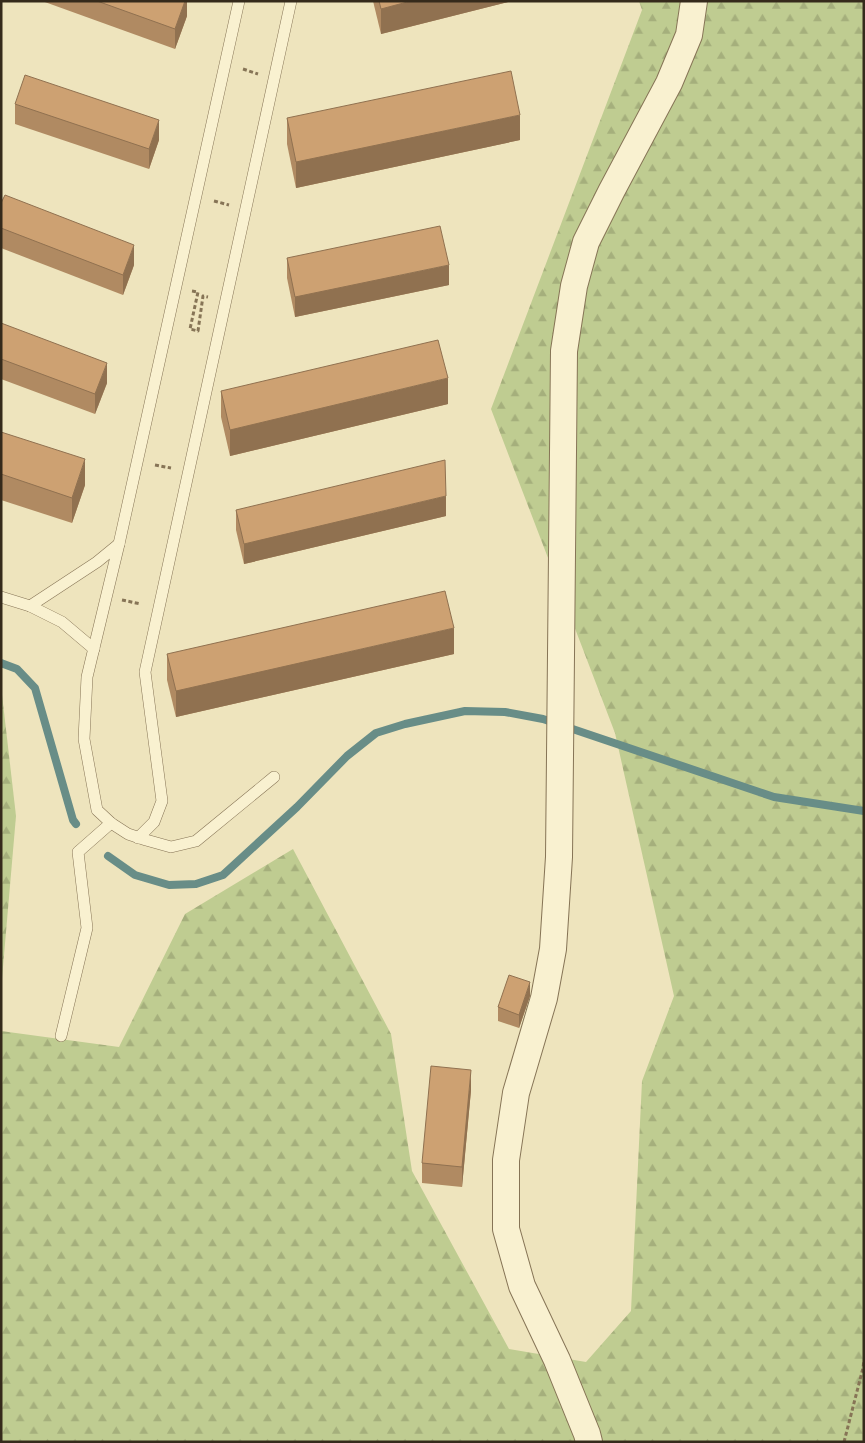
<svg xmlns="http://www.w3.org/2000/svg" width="865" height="1443" font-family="'Playfair Display',serif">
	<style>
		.forest { fill: url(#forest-firs) }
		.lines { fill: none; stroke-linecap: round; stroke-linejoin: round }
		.stream { stroke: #688d87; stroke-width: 8 }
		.service-casing { stroke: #867456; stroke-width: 12 }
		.tertiary-casing { stroke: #867456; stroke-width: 28 }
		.path { stroke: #867456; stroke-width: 3; stroke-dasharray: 4 2.5; stroke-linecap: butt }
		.service { stroke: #f9f1d0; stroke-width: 11 }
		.tertiary { stroke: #f9f1d0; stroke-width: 26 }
		.wall { fill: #b08a62 }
		.shaded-wall { fill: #907150 }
		.building { fill: #cda172; stroke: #907150 }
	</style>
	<defs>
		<pattern id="forest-firs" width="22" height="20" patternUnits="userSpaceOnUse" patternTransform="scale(1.25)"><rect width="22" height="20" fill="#bfcc91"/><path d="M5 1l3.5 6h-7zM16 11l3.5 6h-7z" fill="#a5af7c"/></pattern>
	</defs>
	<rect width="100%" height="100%" fill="#eee4bd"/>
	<g class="forest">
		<path d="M639,1H864V1442H1V1031L119,1047L185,914L293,849L391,1034L412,1171L509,1349L586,1362L631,1311L642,1081L674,996L615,733L491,409L642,10Z"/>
		<path d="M1,686L16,816L1,990Z"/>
	</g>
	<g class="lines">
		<g class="stream">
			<path d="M1,663L17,669L35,688L73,820L76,824"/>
			<path d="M108,856L135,875L169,885L196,884L223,875L297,807L347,756L376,733L405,724L465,711L505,712L543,719L774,797L864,811"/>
		</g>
		<defs>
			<g id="service">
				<path d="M119,544L239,1"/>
				<path d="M1,597L30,606L62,622L94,649"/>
				<path d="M30,606L97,562L119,544L87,677L84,739L97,810L111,823L128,834L146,840L171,847L196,841L274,777"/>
				<path d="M138,838L154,822L162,801L145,672L291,1"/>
				<path d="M61,1036L87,928L78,852L111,823"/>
			</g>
			<path id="tertiary" d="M589,1442L587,1434L557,1360L522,1286L506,1229V1160L516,1093L544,998L553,949L559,857L564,351L574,286L586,242L612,190L669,83L689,35L694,1"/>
		</defs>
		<use href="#service" class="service-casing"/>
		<use href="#tertiary" class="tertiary-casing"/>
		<g class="path">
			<path d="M243,69L258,74"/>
			<path d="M214,201L229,205"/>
			<path d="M192,291L198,292L190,329L198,331L203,296L208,297"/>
			<path d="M155,465L171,468"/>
			<path d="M122,600L141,604"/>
			<path d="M844,1442L863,1368L864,1360"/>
		</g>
		<use href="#service" class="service"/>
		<use href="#tertiary" class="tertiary"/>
	</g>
	<g class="wall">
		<path d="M42,1H187V16L175,49Z"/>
		<path d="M373,1H512L381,34Z"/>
		<path d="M15,104L159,140L149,169L15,124Z"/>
		<path d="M287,118L520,140L296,188L287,144Z"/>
		<path d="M1,203L134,265L123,295L1,248Z"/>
		<path d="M287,258L449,285L295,317L287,278Z"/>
		<path d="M1,323L107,383L95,414L1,379Z"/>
		<path d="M221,391L448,404L230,456L221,417Z"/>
		<path d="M1,432L85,485L72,523L1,500Z"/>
		<path d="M236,510L446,516L244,564L236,530Z"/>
		<path d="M167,654H454L176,717L167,680Z"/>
		<path d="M530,996L519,1028L498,1021V1007Z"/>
		<path d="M471,1090L462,1187L422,1183V1163Z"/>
	</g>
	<g class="shaded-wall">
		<path d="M185,1H187V16L175,49V29Z"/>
		<path d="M411,1H512L381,34V9Z"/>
		<path d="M520,115V140L296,188V162Z"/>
		<path d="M159,120V140L149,169V149Z"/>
		<path d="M134,245V265L123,295V275Z"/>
		<path d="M449,265V285L295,317V297Z"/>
		<path d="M107,363V383L95,414V394Z"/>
		<path d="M448,378V404L230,456V430Z"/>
		<path d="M85,459V485L72,523V498Z"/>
		<path d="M446,496V516L244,564V544Z"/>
		<path d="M454,628V654L176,717V691Z"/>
		<path d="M530,982V996L519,1028V1015Z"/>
		<path d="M471,1070V1090L462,1187V1167Z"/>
	</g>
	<g class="building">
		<path d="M97,1H185L175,29Z"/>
		<path d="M379,1H411L381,9Z"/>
		<path d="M511,71L520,115L296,162L287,118Z"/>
		<path d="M25,75L159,120L149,149L15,104Z"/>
		<path d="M5,195L134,245L123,275L1,228V203Z"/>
		<path d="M440,226L449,265L295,297L287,258Z"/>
		<path d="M1,323L107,363L95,394L1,359Z"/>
		<path d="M438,340L448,378L230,430L221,391Z"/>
		<path d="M1,432L85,459L72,498L1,474Z"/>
		<path d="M445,460L446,496L244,544L236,510Z"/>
		<path d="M445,591L454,628L176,691L167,654Z"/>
		<path d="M509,975L530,982L519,1015L498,1007Z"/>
		<path d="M431,1066L471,1070L462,1167L422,1163Z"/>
	</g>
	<rect width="865" height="1443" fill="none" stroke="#352a1b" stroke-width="5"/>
</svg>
